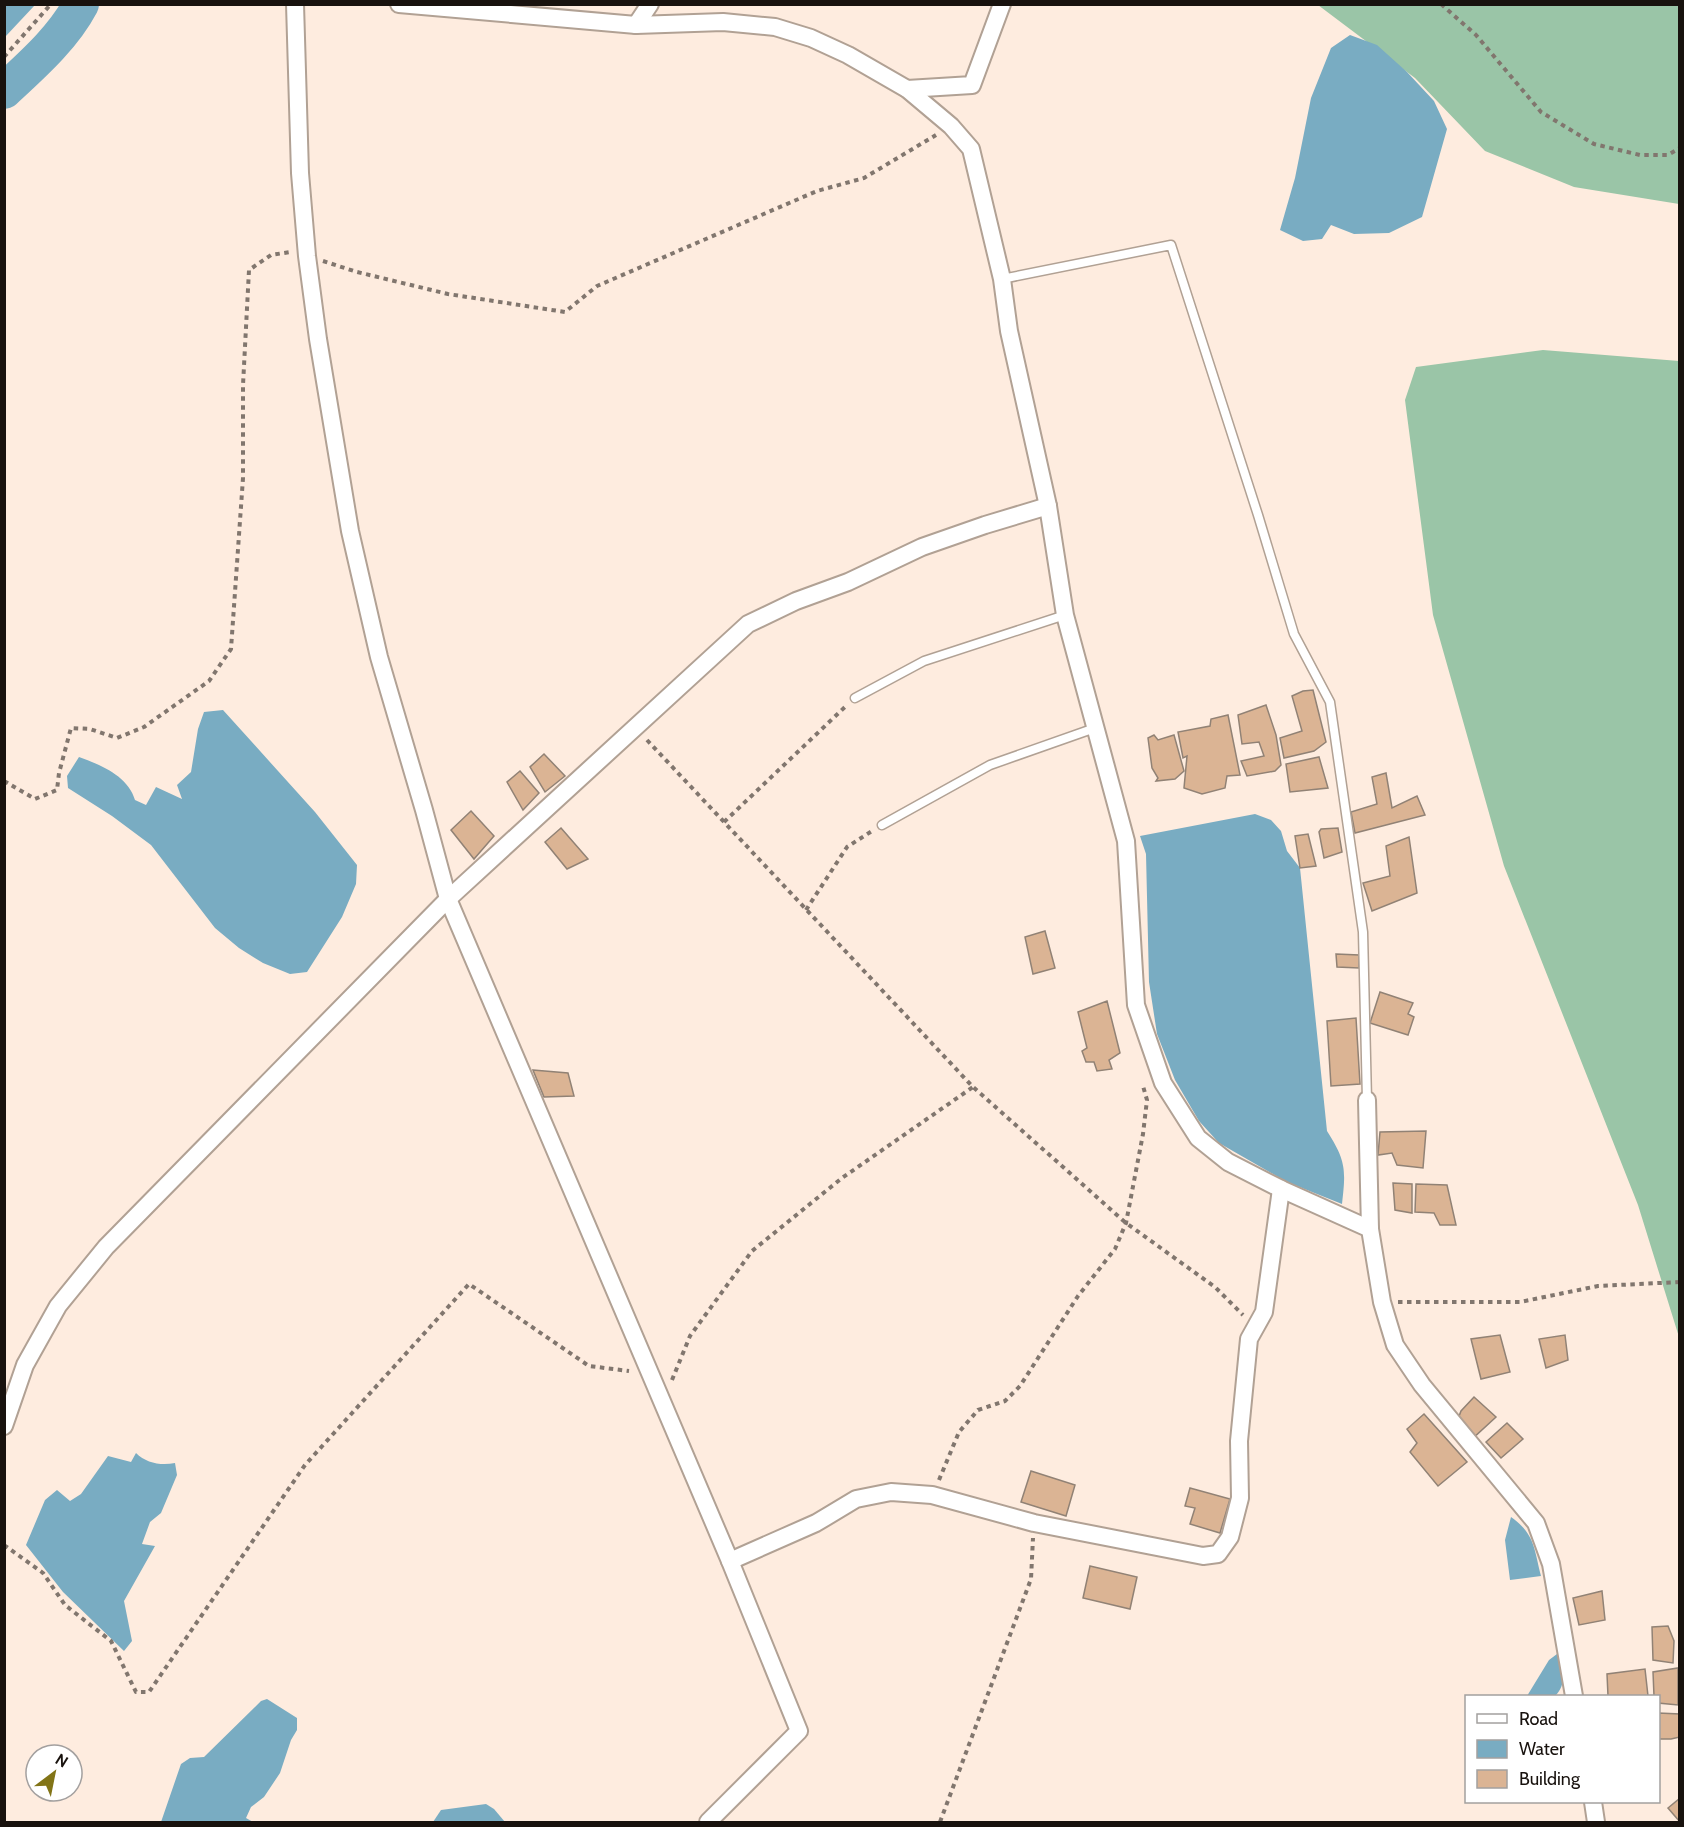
<svg xmlns="http://www.w3.org/2000/svg" width="1684" height="1827" font-family="Cabin,sans-serif">
	<style>
		.forest { fill: #9ac5a7 }
		.water { fill: #79acc2 }
		.lines { fill: none; stroke-linecap: round; stroke-linejoin: round }
		.river { stroke: #79acc2; stroke-width: 36 }
		.building { fill: #dbb494; stroke: #918275; stroke-width: 1.5 }
		.lane-casing { stroke: #b1a194; stroke-width: 11 }
		.street-casing { stroke: #b1a194; stroke-width: 20 }
		.path { stroke: #81766e; stroke-width: 4; stroke-dasharray: 4.5 4.5; stroke-linecap: butt }
		.lane { stroke: #fff; stroke-width: 8 }
		.street { stroke: #fff; stroke-width: 16 }
	</style>
	<rect width="100%" height="100%" fill="#feecdf"/>
	<g class="forest">
		<path d="M1318,5H1679V204L1574,187L1485,151L1415,78Z"/>
		<path d="M1543,350L1679,361V1337L1638,1205L1504,866L1433,615L1405,400L1416,367Z"/>
	</g>
	<g class="water">
		<path d="M5,4L35,5L5,37L4,5Z"/>
		<path d="M1350,35L1377,45L1407,72L1434,101L1447,129L1422,217L1389,233L1354,234L1331,225L1322,239L1303,241L1280,230L1295,178L1311,98L1331,48Z"/>
		<path d="M223,710L315,812L357,865L356,884L342,917L307,972L290,974L263,963L239,948L215,928L151,845L112,816L68,788L67,776L79,757C101,765 128,776 135,800L146,805L156,787L182,799L177,785L191,772L198,729L204,712Z"/>
		<path d="M1255,814L1271,820L1281,831L1287,851L1300,868L1327,1131C1346,1161 1346,1169 1342,1204L1287,1182L1219,1143L1199,1121L1175,1080L1157,1034L1149,982L1146,854L1140,836Z"/>
		<path d="M136,1453C146,1463 161,1466 175,1463L177,1475L161,1513L150,1522L142,1544L155,1546L124,1601L132,1641L124,1651L63,1592L26,1545L45,1500L57,1490L70,1501L81,1494L108,1456L131,1462Z"/>
		<path d="M1511,1517C1535,1534 1534,1549 1541,1576L1510,1580L1505,1540Z"/>
		<path d="M1561,1651C1562,1667 1568,1684 1555,1696H1527L1549,1660Z"/>
		<path d="M267,1699L297,1718V1730L291,1740L280,1773L264,1797L251,1807L246,1818L253,1822H161L181,1764L190,1758L204,1757L261,1701Z"/>
		<path d="M486,1804L494,1809L505,1822H433L441,1810Z"/>
	</g>
	<g class="lines">
		<path class="river" d="M4,91C32,65 63,38 81,4"/>
	</g>
	<g class="building">
		<path d="M1313,690L1326,742L1314,751L1284,758L1280,738L1302,731L1292,696L1303,691Z"/>
		<path d="M1266,705L1276,735L1281,765L1275,771L1247,776L1241,761L1264,756L1259,742L1242,744L1238,715Z"/>
		<path d="M1228,715L1240,775L1227,776L1225,788L1202,794L1184,788L1187,756L1183,758L1178,732L1210,726L1211,719Z"/>
		<path d="M1154,735L1158,740L1174,735L1184,771L1175,779L1156,781L1158,778L1152,768L1148,738Z"/>
		<path d="M544,754L565,776L545,792L530,767Z"/>
		<path d="M1319,757L1328,788L1290,792L1286,764Z"/>
		<path d="M520,771L539,793L523,810L507,782Z"/>
		<path d="M1386,773L1392,808L1417,796L1425,815L1355,833L1351,812L1377,804L1372,777Z"/>
		<path d="M471,811L494,836L474,859L451,830Z"/>
		<path d="M561,828L588,859L567,869L545,842Z"/>
		<path d="M1338,828L1342,852L1324,858L1319,832L1321,829Z"/>
		<path d="M1308,834L1316,866L1300,868L1295,836Z"/>
		<path d="M1409,837L1417,893L1372,911L1363,883L1390,876L1386,846Z"/>
		<path d="M1045,931L1055,968L1033,974L1025,937Z"/>
		<path d="M1336,954L1359,955V968L1337,967Z"/>
		<path d="M1380,992L1413,1003L1408,1014L1414,1017L1408,1035L1370,1023Z"/>
		<path d="M1107,1001L1120,1053L1109,1060L1112,1069L1097,1071L1094,1062H1086L1082,1051L1087,1048L1078,1012Z"/>
		<path d="M1356,1018L1360,1084L1331,1086L1327,1021Z"/>
		<path d="M533,1070L568,1073L574,1096L544,1097Z"/>
		<path d="M1426,1131L1423,1168L1397,1165L1392,1153L1378,1155L1380,1132Z"/>
		<path d="M1393,1183L1412,1184V1213L1395,1210Z"/>
		<path d="M1416,1184L1447,1185L1456,1225H1440L1434,1213L1415,1212Z"/>
		<path d="M1500,1335L1510,1372L1481,1379L1471,1339Z"/>
		<path d="M1565,1335L1568,1360L1546,1368L1539,1339Z"/>
		<path d="M1474,1397L1496,1417L1472,1439L1458,1419L1461,1411Z"/>
		<path d="M1424,1414L1467,1462L1438,1486L1410,1452L1417,1443L1407,1429Z"/>
		<path d="M1507,1423L1523,1439L1501,1458L1486,1442Z"/>
		<path d="M1031,1471L1075,1485L1066,1516L1021,1502Z"/>
		<path d="M1190,1488L1230,1499L1220,1533L1190,1524L1195,1508L1185,1506Z"/>
		<path d="M1090,1566L1137,1577L1130,1609L1083,1598Z"/>
		<path d="M1602,1591L1605,1620L1579,1625L1573,1598Z"/>
		<path d="M1668,1626L1674,1641L1673,1663L1653,1660L1652,1627Z"/>
		<path d="M1678,1668V1705L1658,1703V1696H1654L1653,1672Z"/>
		<path d="M1645,1669L1648,1696H1608L1607,1674Z"/>
		<path d="M1658,1713L1680,1714V1737L1671,1739H1658Z"/>
		<path d="M1679,1799L1680,1801V1822L1668,1808Z"/>
	</g>
	<g class="lines">
		<defs>
			<g id="lane">
				<path d="M1002,279L1171,245L1258,515L1294,634L1330,702L1363,932L1367,1100"/>
				<path d="M855,698L924,661L1065,615"/>
				<path d="M882,825L990,765L1095,728"/>
			</g>
			<g id="street">
				<path d="M295,4L300,173L307,256L318,339L350,531L379,657L424,810L448,899L730,1561L799,1731L708,1822"/>
				<path d="M399,4L636,25L723,22L775,27L811,38L848,55L907,89L951,126L971,149L1002,279L1009,331L1048,506L1065,615L1126,841L1136,1005L1163,1083L1198,1138L1228,1162L1281,1189L1370,1229L1382,1302L1395,1345L1422,1385L1536,1523L1551,1564L1574,1696"/>
				<path d="M636,25L650,4"/>
				<path d="M907,89L972,85L1002,4"/>
				<path d="M1367,1100L1370,1229"/>
				<path d="M4,1426L25,1365L58,1306L106,1247L448,899L748,624L796,601L848,582L922,547L985,525L1048,506"/>
				<path d="M730,1561L816,1523L856,1499L891,1492L932,1495L1034,1523L1203,1556L1218,1554L1230,1537L1240,1498L1239,1441L1249,1339L1264,1312L1281,1189"/>
				<path d="M1593,1802L1596,1822"/>
			</g>
		</defs>
		<use href="#lane" class="lane-casing"/>
		<use href="#street" class="street-casing"/>
		<g class="path">
			<path d="M1441,4L1476,35L1541,112L1594,144L1640,155H1668L1680,148"/>
			<path d="M4,57L51,4"/>
			<path d="M323,261L357,272L448,294L565,312L597,286L817,191L864,178L936,135"/>
			<path d="M647,740L973,1087L1126,1223L1215,1287L1243,1315"/>
			<path d="M4,781L35,799L57,790L59,773L71,728L90,729L117,738L144,727L209,681L231,649L243,478V385L249,270L271,255L290,252"/>
			<path d="M724,822L846,706"/>
			<path d="M806,910L847,847L872,831"/>
			<path d="M1398,1302H1520L1598,1286L1680,1282"/>
			<path d="M672,1380L690,1336L752,1251L842,1178L973,1087"/>
			<path d="M939,1480L959,1432L978,1410L1005,1401L1020,1386L1078,1296L1115,1249L1126,1223L1143,1134L1147,1100L1143,1086"/>
			<path d="M4,1545L43,1573L65,1605L111,1641L136,1692H149L305,1465L469,1284L589,1366L629,1371"/>
			<path d="M940,1822L1031,1579L1033,1538"/>
		</g>
		<use href="#lane" class="lane"/>
		<use href="#street" class="street"/>
	</g>
	<rect width="1684" height="1827" fill="none" stroke="#18120e" stroke-width="12"/>
	<rect x="1465" y="1695" width="195" height="108" fill="#ffffff" stroke="#a3a09f" stroke-width="1.5"/>
	<rect x="1477" y="1714" width="30" height="9" fill="#ffffff" stroke="#a3a09f" stroke-width="1.5"/>
	<text x="1519" y="1725" font-size="18" fill="#18120e">Road</text>
	<rect x="1477" y="1740" width="30" height="18" fill="#79acc2" stroke="#a3a09f" stroke-width="1.5"/>
	<text x="1519" y="1755" font-size="18" fill="#18120e">Water</text>
	<rect x="1477" y="1770" width="30" height="18" fill="#dbb494" stroke="#a3a09f" stroke-width="1.5"/>
	<text x="1519" y="1785" font-size="18" fill="#18120e">Building</text>
	<g transform="translate(54 1773) rotate(32)"><circle r="28" fill="#ffffff" stroke="#a3a09f" stroke-width="1.5"/>
	<path d="M0-4.5L10 22L0 15L-10 22Z" fill="#827417"/>
	<text y="-9" font-size="16" font-weight="bold" text-anchor="middle" fill="#18120e">N</text>
	</g>
</svg>
